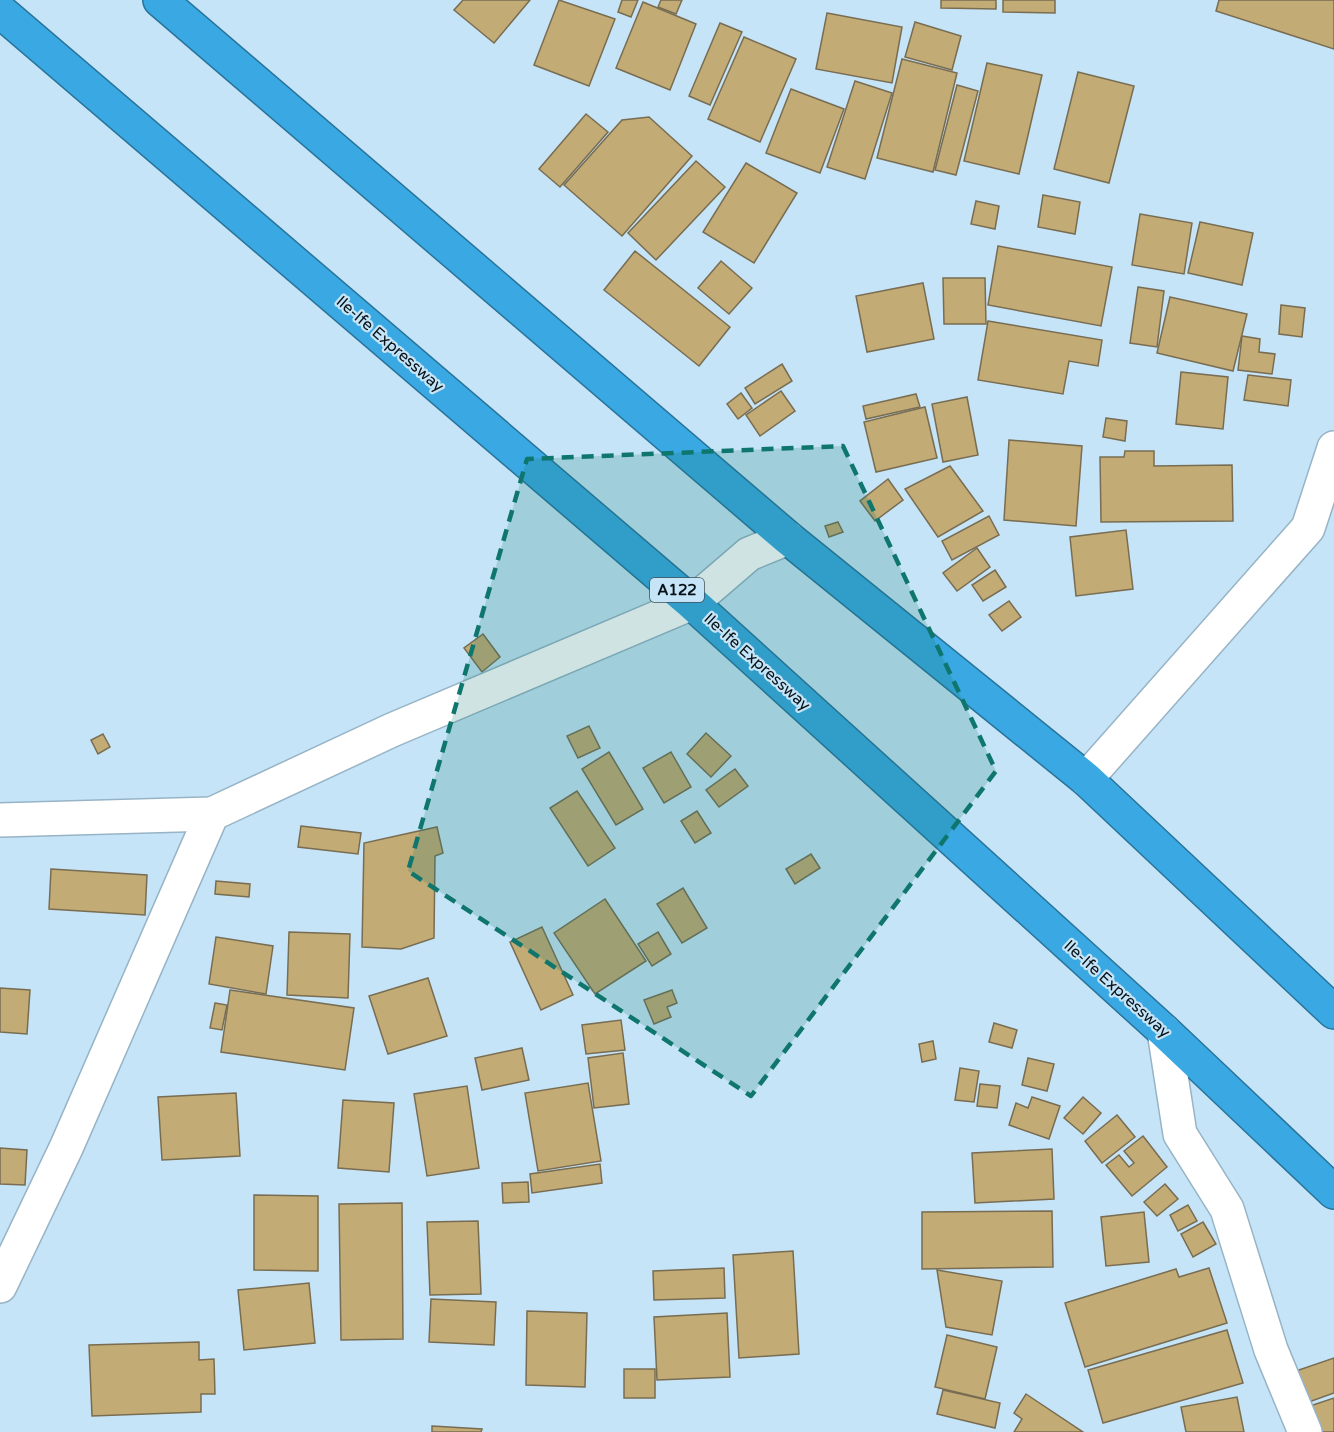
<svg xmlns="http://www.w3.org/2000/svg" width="1334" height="1432" font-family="'Varela Round',sans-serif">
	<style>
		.building { fill: #c2ab75; stroke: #786d52; stroke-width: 1.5 }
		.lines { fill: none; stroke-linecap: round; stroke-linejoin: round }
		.minor-casing { stroke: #97b4c6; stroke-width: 36 }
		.highway-casing { stroke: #28749b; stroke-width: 36 }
		.minor { stroke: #fff; stroke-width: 33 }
		.highway { stroke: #3aa8e2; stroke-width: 33 }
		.marked { fill: #0f766e; fill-opacity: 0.2; stroke: #0f766e; stroke-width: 4.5; stroke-dasharray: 12 8; stroke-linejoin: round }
		.labels { text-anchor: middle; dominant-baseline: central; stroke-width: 4.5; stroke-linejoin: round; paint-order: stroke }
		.shield { fill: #c6e4f7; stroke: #40515b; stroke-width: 1.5 }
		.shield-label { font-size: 15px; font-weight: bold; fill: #071218 }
		.street-label { font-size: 16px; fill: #071218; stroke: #c6e4f7 }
	</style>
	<rect width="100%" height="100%" fill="#c6e4f7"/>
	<g class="building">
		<path d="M463,0H530L494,43L454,10Z"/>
		<path d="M559,0L615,19L589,86L534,65Z"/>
		<path d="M622,0H638L631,17L618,12Z"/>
		<path d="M661,0H682L676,14L658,7Z"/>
		<path d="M941,0H996V9L941,8Z"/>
		<path d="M1003,0H1055V13L1003,12Z"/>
		<path d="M1219,0H1334V49L1216,11Z"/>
		<path d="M643,2L696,24L670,90L616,68Z"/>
		<path d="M827,13L902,27L892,83L816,69Z"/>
		<path d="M915,22L961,36L952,70L905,57Z"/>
		<path d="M720,23L742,32L710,105L689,96Z"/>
		<path d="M744,37L796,59L760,142L708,119Z"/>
		<path d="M902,59L957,73L933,172L877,158Z"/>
		<path d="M987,63L1042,75L1019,174L964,161Z"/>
		<path d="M1078,72L1134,86L1109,183L1054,169Z"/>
		<path d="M855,81L892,93L865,179L827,167Z"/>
		<path d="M957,85L978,91L956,175L935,170Z"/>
		<path d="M791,89L844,109L820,173L766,153Z"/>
		<path d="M586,114L608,132L560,187L539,169Z"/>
		<path d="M649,117L692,156L622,236L564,185L622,120Z"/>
		<path d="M696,161L725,187L656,260L628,233Z"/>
		<path d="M746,163L797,193L754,263L703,232Z"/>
		<path d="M1043,195L1080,202L1075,234L1038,227Z"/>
		<path d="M976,201L999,206L995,229L971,224Z"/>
		<path d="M1140,214L1192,223L1184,274L1132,265Z"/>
		<path d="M1200,222L1253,233L1242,285L1188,273Z"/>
		<path d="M998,246L1112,267L1101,326L988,305Z"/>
		<path d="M635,251L730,327L699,366L604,290Z"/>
		<path d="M721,261L752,288L729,314L698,288Z"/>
		<path d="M943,278H985L986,324H944Z"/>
		<path d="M923,283L934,339L867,352L856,296Z"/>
		<path d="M1138,287L1164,291L1157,347L1130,343Z"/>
		<path d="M1170,297L1247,314L1233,371L1157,353Z"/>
		<path d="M1281,305L1305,308L1302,337L1279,334Z"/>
		<path d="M988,321L1102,340L1098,366L1069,361L1063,394L978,380Z"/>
		<path d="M1242,336L1260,339L1259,352L1275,354L1272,374L1238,370Z"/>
		<path d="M782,364L792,381L755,404L745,388Z"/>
		<path d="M1181,372L1228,377L1223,429L1176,424Z"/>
		<path d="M1248,375L1291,380L1288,406L1244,400Z"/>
		<path d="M781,391L795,411L760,436L746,415Z"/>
		<path d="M741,393L752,408L738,419L727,404Z"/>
		<path d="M916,394L920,407L866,419L863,406Z"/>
		<path d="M967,397L978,455L943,462L932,404Z"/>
		<path d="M925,407L937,458L876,472L864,422Z"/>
		<path d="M1106,418L1127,421L1125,441L1103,437Z"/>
		<path d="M1009,440L1082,446L1076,526L1004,520Z"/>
		<path d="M1125,451H1154V466L1232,465L1233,521L1101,522L1100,457H1124Z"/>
		<path d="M950,466L983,511L938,537L905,489Z"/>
		<path d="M888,479L903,500L875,521L860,501Z"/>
		<path d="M989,516L999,535L952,560L942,541Z"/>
		<path d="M838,522L843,532L829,537L825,526Z"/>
		<path d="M1126,530L1133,589L1076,596L1070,537Z"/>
		<path d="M977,548L990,567L957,591L943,573Z"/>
		<path d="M995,570L1006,587L983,601L972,585Z"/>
		<path d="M1009,601L1021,617L1002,631L989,615Z"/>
		<path d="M483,634L500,657L482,672L464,648Z"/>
		<path d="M589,726L600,748L578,758L567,736Z"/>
		<path d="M706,733L731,756L711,777L687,754Z"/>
		<path d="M103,734L110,747L98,754L91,740Z"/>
		<path d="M609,752L643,809L616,825L582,769Z"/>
		<path d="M671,752L691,787L664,803L643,768Z"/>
		<path d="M735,769L748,786L719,807L706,790Z"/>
		<path d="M577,791L615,848L588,866L550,808Z"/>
		<path d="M697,811L711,833L695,843L681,821Z"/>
		<path d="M301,826L361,833L358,854L298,847Z"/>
		<path d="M437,827L443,853L435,856L434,938L401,949L362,947L364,843Z"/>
		<path d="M811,854L820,868L795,884L786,869Z"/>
		<path d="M51,869L147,875L145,915L49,909Z"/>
		<path d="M216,881L250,884L249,897L215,894Z"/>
		<path d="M683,888L707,928L682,943L657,904Z"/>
		<path d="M605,899L646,961L595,994L554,933Z"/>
		<path d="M542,927L573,995L541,1010L510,942Z"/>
		<path d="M289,932L350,934L348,998L287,995Z"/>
		<path d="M658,932L671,954L652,966L638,944Z"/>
		<path d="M216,937L273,946L266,994L209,984Z"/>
		<path d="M428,978L447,1036L388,1054L369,996Z"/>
		<path d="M0,988L30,990L27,1034L0,1032Z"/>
		<path d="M230,990L354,1008L345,1070L221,1052Z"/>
		<path d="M672,990L677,1003L667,1007L671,1017L654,1024L644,1000Z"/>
		<path d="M215,1003L227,1005L222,1030L210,1028Z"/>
		<path d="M621,1020L625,1050L586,1054L582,1025Z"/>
		<path d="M994,1023L1017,1030L1012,1048L989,1042Z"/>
		<path d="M933,1041L936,1059L922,1062L919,1044Z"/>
		<path d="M522,1048L529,1080L482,1090L475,1058Z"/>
		<path d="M623,1053L629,1104L594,1108L588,1058Z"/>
		<path d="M1028,1058L1054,1064L1047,1091L1022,1085Z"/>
		<path d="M960,1068L979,1071L974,1102L955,1100Z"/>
		<path d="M588,1083L601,1161L538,1171L525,1093Z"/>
		<path d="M980,1084L1000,1086L997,1108L977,1106Z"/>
		<path d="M467,1086L479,1168L427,1176L414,1094Z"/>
		<path d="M236,1093L240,1156L162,1160L158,1097Z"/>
		<path d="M1032,1097L1060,1106L1049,1139L1009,1125L1016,1103L1028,1108Z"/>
		<path d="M1083,1097L1101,1113L1083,1134L1064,1118Z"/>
		<path d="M343,1100L394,1103L389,1172L338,1168Z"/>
		<path d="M1117,1115L1135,1137L1102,1163L1085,1141Z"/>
		<path d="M1143,1136L1167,1167L1132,1196L1106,1165L1119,1155L1129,1167L1134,1163L1124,1151Z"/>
		<path d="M0,1148L27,1150L25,1185L0,1184Z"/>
		<path d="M1052,1149L1054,1199L975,1203L972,1153Z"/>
		<path d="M600,1164L602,1183L532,1193L530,1174Z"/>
		<path d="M528,1182L529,1202L503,1203L502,1183Z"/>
		<path d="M1165,1184L1178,1199L1157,1216L1144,1202Z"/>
		<path d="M254,1195L318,1196V1271L254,1270Z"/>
		<path d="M402,1203L403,1339L341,1340L339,1204Z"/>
		<path d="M1188,1205L1197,1221L1178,1231L1170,1215Z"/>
		<path d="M1052,1211L1053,1267L922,1269V1212Z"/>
		<path d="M1144,1212L1149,1262L1106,1266L1101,1217Z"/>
		<path d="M478,1221L481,1294L430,1295L427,1222Z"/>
		<path d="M1203,1222L1216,1244L1193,1257L1181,1234Z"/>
		<path d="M793,1251L799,1354L739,1358L733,1255Z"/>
		<path d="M724,1268L725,1298L654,1300L653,1271Z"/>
		<path d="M1209,1268L1227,1323L1085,1367L1065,1303L1176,1269L1179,1277Z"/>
		<path d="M937,1270L1002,1281L992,1335L946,1327Z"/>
		<path d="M309,1283L315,1343L244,1350L238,1290Z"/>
		<path d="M431,1299L496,1302L494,1345L429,1342Z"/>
		<path d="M527,1311L587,1313L585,1387L526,1385Z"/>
		<path d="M727,1313L730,1377L657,1380L654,1317Z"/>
		<path d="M1227,1330L1243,1383L1103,1423L1088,1370Z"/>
		<path d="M947,1335L997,1347L985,1399L935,1387Z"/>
		<path d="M199,1342V1360L214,1359L215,1394H201V1412L92,1416L89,1345Z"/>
		<path d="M1334,1358V1393L1306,1403L1296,1371Z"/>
		<rect x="624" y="1369" width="31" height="29"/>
		<path d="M943,1390L1000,1403L995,1428L937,1414Z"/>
		<path d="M1026,1394L1083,1432H1014L1022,1419L1014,1413Z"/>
		<path d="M1237,1397L1244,1432H1186L1181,1407Z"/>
		<path d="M1334,1398V1432H1319L1310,1406Z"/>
		<path d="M432,1426L482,1429L481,1432H432Z"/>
	</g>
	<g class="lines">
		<defs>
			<g id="minor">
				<path d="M1086,779L1308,528L1334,448"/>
				<path d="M0,820L212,814"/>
				<path d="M1164,1031L1180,1134L1227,1209L1271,1350L1305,1432"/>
				<path d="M0,1286L66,1148L212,814L392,730L692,603L749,554L788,538"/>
			</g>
			<g id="highway">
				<path d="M160,0L788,538L1086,779L1334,1012"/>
				<path d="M0,11L692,603L1164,1031L1334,1192"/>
			</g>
		</defs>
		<use href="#minor" class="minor-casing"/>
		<use href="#highway" class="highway-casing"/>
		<use href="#minor" class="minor"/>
		<use href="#highway" class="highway"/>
	</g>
	<path class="marked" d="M843,446L996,771L751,1096L408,871L527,459Z"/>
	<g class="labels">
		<rect class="shield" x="650" y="578" width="54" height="24" rx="4.5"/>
		<g class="shield-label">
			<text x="677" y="590">A122</text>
		</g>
		<g class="street-label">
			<text transform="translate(390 344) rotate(41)">Ile-Ife Expressway</text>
			<text transform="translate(757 662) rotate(42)">Ile-Ife Expressway</text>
			<text transform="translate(1117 989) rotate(42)">Ile-Ife Expressway</text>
		</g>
	</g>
</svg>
